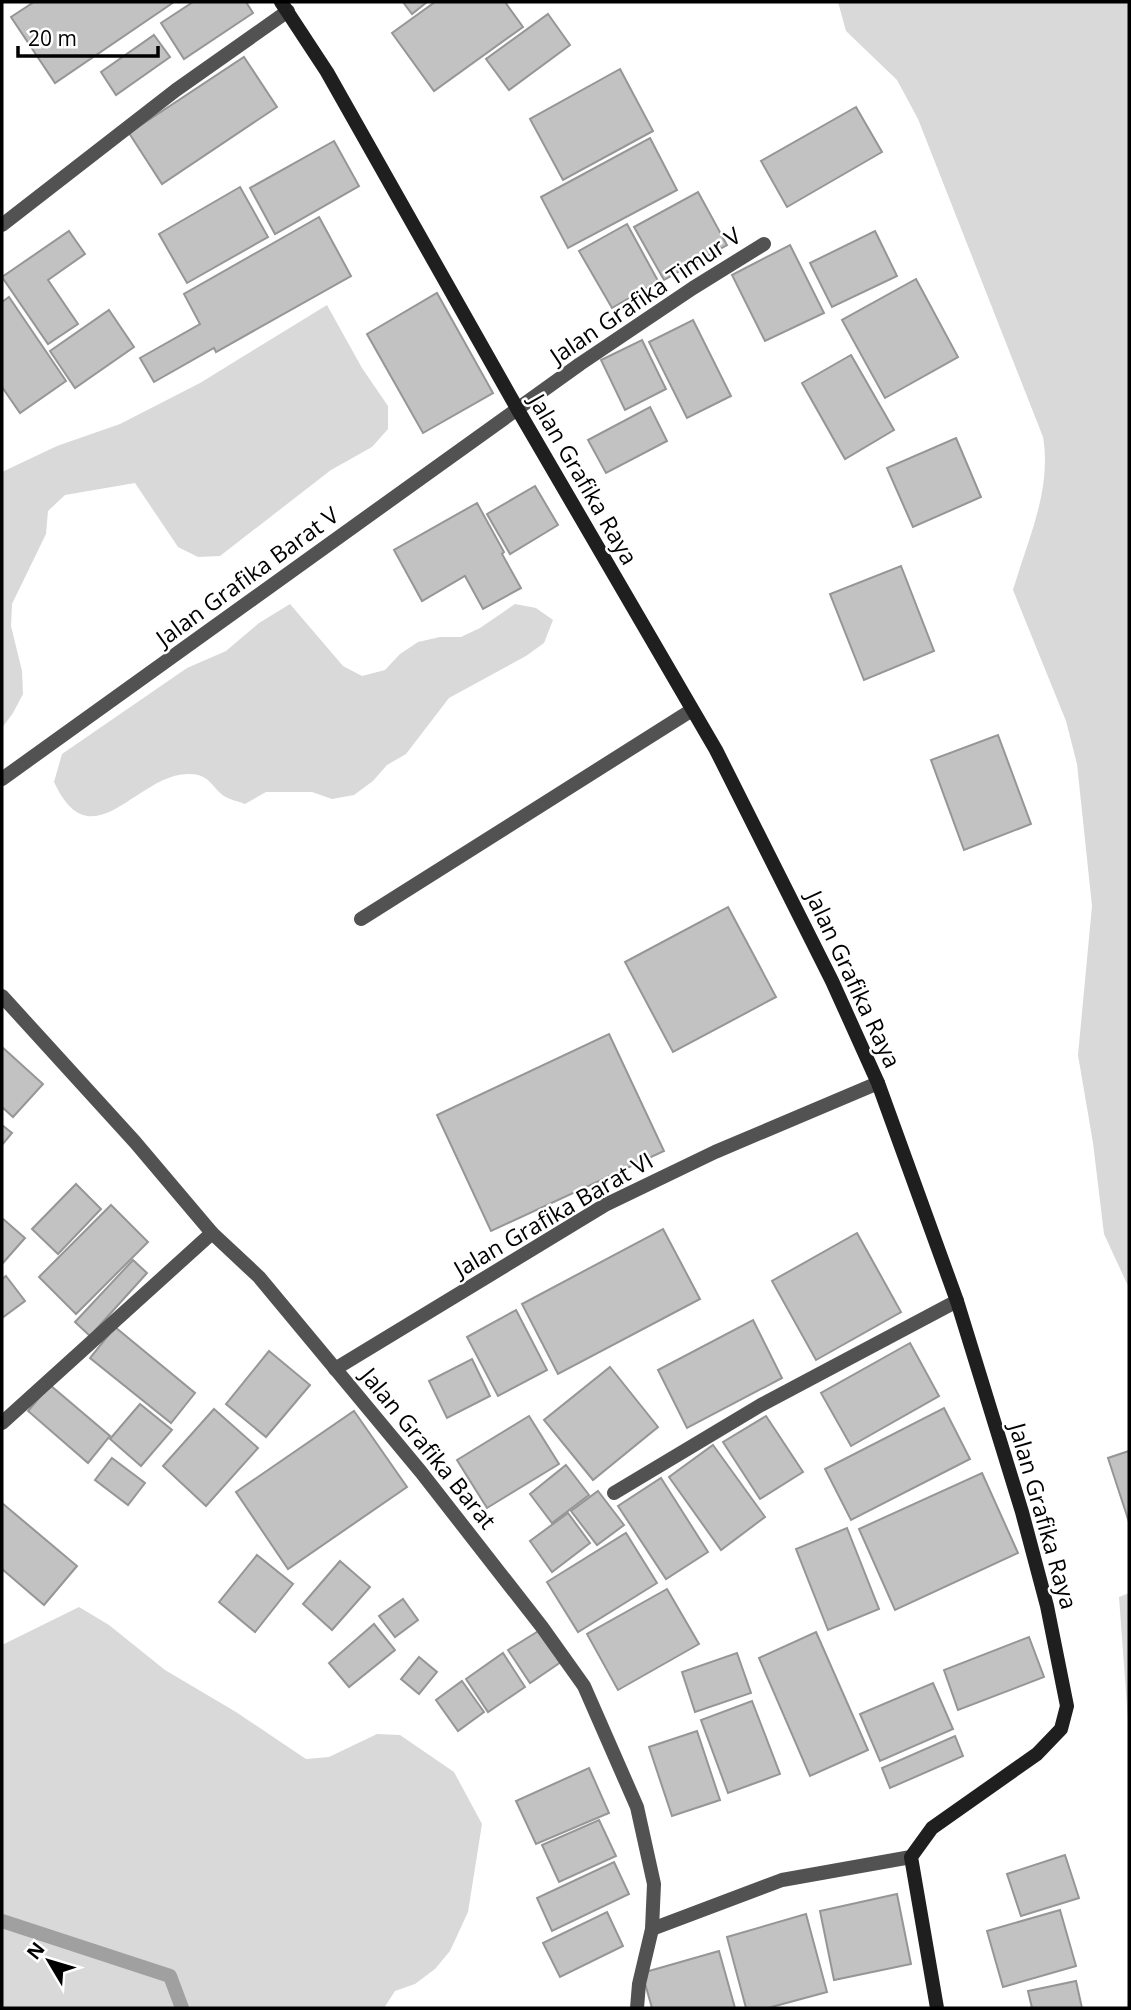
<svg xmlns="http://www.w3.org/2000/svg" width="1131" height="2010" font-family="'Open Sans',sans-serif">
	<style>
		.green { fill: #d9d9d9 }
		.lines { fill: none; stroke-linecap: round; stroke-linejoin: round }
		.stream { stroke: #a0a0a0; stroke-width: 14 }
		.building { fill: #c2c2c2; stroke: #969696; stroke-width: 2 }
		.street { stroke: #525252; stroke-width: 14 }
		.secondary { stroke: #1f1f1f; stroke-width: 14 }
		.labels { text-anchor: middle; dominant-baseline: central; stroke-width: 5; stroke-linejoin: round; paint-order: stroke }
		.street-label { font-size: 23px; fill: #000; stroke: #fff }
	</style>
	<rect width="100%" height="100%" fill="#fff"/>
	<g class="green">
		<path d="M838,2H1129V1288L1104,1234L1093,1143L1078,1055L1092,906L1077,764L1066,721L1013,590C1028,539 1052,490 1043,437L918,119L897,80L846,31Z"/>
		<path d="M327,305L362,368L388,406V429L372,447L331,470L220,556L198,557L178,547L135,483L65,495L48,511L46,534L12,604L11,626L22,671L23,694L13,713L2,728V472L57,446L120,424L200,383Z"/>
		<path d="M290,604L343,666L362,676L385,670L400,654L418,642L440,637H461L480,628L515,604L536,608L553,620L544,643L526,656L449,698L406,754L387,765L373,781L354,795L332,799L312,792H266L245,804C238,801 230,800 224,796C212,788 210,774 189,774C137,773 92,864 54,782L62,754L187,668L226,651L259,623Z"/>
		<path d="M1129,1593V1733L1119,1597Z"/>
		<path d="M79,1607L109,1625L165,1670L236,1712L306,1759L329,1757L377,1734L400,1735L454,1772L482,1824L468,1912L450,1951L435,1969L415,1984L395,1991L384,2008H2V1645Z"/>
	</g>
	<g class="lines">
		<path class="stream" d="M2,1921L170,1976L182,2008"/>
	</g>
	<g class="building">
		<path d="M34,2H174L55,83L11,17Z"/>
		<path d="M193,2H246L253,13L184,59L161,23Z"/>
		<path d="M403,2H427L412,14Z"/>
		<path d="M435,2H505L523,27L434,91L392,33Z"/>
		<path d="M548,14L570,45L509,90L486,59Z"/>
		<path d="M154,35L170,57L116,95L101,72Z"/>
		<path d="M244,57L277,107L162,184L129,133Z"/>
		<path d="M620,69L653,131L563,180L530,119Z"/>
		<path d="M856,107L882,152L787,207L761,161Z"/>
		<path d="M650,138L677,190L568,248L541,197Z"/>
		<path d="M334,141L359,186L275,234L250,188Z"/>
		<path d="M240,187L268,237L187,283L159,234Z"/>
		<path d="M698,192L727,245L664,280L634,227Z"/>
		<path d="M319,217L351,276L216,352L214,348L154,382L140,358L200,324L184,294Z"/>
		<path d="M627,224L658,281L612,308L579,251Z"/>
		<path d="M69,231L85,254L48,280L78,324L48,344L2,277Z"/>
		<path d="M875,231L897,276L832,307L810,263Z"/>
		<path d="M790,245L824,313L765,341L732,275Z"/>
		<path d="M916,279L958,357L885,398L842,320Z"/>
		<path d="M437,293L493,393L423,433L367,334Z"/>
		<path d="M9,297L66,381L20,413L2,387V302Z"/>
		<path d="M109,310L134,347L75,388L50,351Z"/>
		<path d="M693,320L731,396L687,418L649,342Z"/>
		<path d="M642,340L666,389L625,410L601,360Z"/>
		<path d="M851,355L894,430L845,459L802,383Z"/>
		<path d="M650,407L667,441L606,473L588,440Z"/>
		<path d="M956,438L981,497L913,527L887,468Z"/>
		<path d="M535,486L558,525L510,554L487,514Z"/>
		<path d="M477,503L504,552L502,554L521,588L483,609L465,576L422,601L394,550Z"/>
		<path d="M901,566L934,651L864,680L830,594Z"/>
		<path d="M998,735L1031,824L964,850L931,760Z"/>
		<path d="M728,907L776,997L673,1052L625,962Z"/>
		<path d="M609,1034L664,1151L491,1231L437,1115Z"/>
		<path d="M2,1047L43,1084L13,1117L2,1107Z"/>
		<path d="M2,1125L12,1133L2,1145Z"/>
		<path d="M76,1184L101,1209L58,1254L32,1229Z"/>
		<path d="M111,1205L148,1242L76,1314L39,1277Z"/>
		<path d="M2,1218L25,1238L2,1264Z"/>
		<path d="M663,1229L700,1299L558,1374L522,1304Z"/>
		<path d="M857,1233L901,1312L816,1360L772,1281Z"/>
		<path d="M133,1260L147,1273L90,1336L75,1322Z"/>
		<path d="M6,1276L25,1301L2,1318V1279Z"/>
		<path d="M516,1310L547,1370L498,1396L467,1337Z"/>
		<path d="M753,1320L782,1378L687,1428L658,1370Z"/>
		<path d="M115,1327L195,1393L171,1423L90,1358Z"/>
		<path d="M910,1343L939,1396L851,1446L821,1393Z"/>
		<path d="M269,1351L310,1385L266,1437L226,1404Z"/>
		<path d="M472,1359L490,1396L447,1418L429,1381Z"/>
		<path d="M610,1367L658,1427L593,1480L544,1420Z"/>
		<path d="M50,1385L110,1436L88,1463L28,1411Z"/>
		<path d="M140,1404L172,1430L141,1466L110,1439Z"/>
		<path d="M944,1408L970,1459L851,1520L825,1469Z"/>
		<path d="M214,1409L258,1448L206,1506L163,1466Z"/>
		<path d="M354,1411L407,1487L288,1569L236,1492Z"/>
		<path d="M529,1416L559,1464L487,1508L457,1460Z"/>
		<path d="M766,1416L803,1472L760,1499L723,1442Z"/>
		<path d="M713,1445L765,1517L721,1550L669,1477Z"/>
		<path d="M1129,1451V1522L1108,1458Z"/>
		<path d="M112,1458L145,1483L128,1505L95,1480Z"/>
		<path d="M566,1465L589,1495L552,1523L530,1494Z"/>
		<path d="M982,1473L1018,1553L895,1610L859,1529Z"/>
		<path d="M661,1478L708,1552L666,1579L618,1506Z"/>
		<path d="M598,1491L624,1525L597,1545L571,1511Z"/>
		<path d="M2,1503L77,1566L44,1605L2,1569Z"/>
		<path d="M568,1513L590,1543L552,1572L530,1541Z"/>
		<path d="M847,1528L879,1609L828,1630L796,1549Z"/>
		<path d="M626,1533L657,1583L578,1632L547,1582Z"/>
		<path d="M257,1555L293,1584L255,1632L219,1602Z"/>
		<path d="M340,1561L370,1587L332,1630L303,1604Z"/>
		<path d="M667,1589L699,1644L618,1690L587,1634Z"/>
		<path d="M403,1599L418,1620L395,1637L379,1616Z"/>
		<path d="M374,1624L395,1650L349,1687L329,1663Z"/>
		<path d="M540,1630L561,1662L530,1683L508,1650Z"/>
		<path d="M816,1632L868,1750L810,1776L759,1658Z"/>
		<path d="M1029,1637L1044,1677L958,1710L944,1670Z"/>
		<path d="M503,1653L525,1687L488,1712L466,1679Z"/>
		<path d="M737,1653L751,1693L695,1712L682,1672Z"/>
		<path d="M419,1657L437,1672L419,1694L401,1679Z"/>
		<path d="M462,1681L484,1712L458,1731L436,1700Z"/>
		<path d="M933,1683L953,1729L880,1761L860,1714Z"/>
		<path d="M752,1701L780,1774L728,1793L701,1720Z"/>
		<path d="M697,1731L720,1800L672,1816L649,1747Z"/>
		<path d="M955,1736L963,1756L890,1788L882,1768Z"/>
		<path d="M589,1768L609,1813L536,1844L516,1801Z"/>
		<path d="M599,1820L616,1856L559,1882L542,1845Z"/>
		<path d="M1065,1855L1079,1898L1021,1916L1007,1874Z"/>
		<path d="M614,1862L629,1894L552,1931L537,1898Z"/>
		<path d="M897,1894L911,1964L834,1980L820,1911Z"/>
		<path d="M1060,1910L1076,1966L1003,1987L987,1931Z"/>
		<path d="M607,1912L623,1946L560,1977L543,1943Z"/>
		<path d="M806,1914L827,1992L768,2008H746L727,1937Z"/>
		<path d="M719,1951L735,2008H652L642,1973Z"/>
		<path d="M1076,1981L1082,2008H1032L1028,1991Z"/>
	</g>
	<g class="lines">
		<g class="street">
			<path d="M2,225L176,90L288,11"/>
			<path d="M2,779L580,364L693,288L764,244"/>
			<path d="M361,919L692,710"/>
			<path d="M2,996L135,1142L212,1233L259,1277L421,1472L542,1627L584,1686L637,1807L654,1884L652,1929L639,1984L637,2008"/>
			<path d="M335,1369L605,1205L715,1152L878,1083"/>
			<path d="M2,1423L212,1233"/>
			<path d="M614,1493L761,1405L957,1301"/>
			<path d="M652,1929L782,1880L911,1857"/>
		</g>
		<path class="secondary" d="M281,2L327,72L518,410L716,750L832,981L878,1083L957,1301L1022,1512L1047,1606L1067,1706L1061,1729L1037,1754L932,1828L911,1857L937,2008"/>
	</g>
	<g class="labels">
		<g class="street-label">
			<text transform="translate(645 295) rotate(-34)">Jalan Grafika Timur V</text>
			<text transform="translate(584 479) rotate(60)">Jalan Grafika Raya</text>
			<text transform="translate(247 576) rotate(-36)">Jalan Grafika Barat V</text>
			<text transform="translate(854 979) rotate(65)">Jalan Grafika Raya</text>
			<text transform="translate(553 1214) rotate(-30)">Jalan Grafika Barat VI</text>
			<text transform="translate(429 1448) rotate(51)">Jalan Grafika Barat</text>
			<text transform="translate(1044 1516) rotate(74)">Jalan Grafika Raya</text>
		</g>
	</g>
	<rect width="1131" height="2010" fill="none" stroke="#000000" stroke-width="7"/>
	<g transform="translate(49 1961) rotate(308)" stroke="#ffffff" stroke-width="5" paint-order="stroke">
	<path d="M0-5L12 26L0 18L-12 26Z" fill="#000000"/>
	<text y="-10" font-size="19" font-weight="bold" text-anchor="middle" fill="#000000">N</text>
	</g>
	<path d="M18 46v10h140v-10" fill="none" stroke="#000000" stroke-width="3.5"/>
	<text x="28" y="46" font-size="21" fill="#000000" stroke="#ffffff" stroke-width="5" paint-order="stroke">20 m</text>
</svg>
